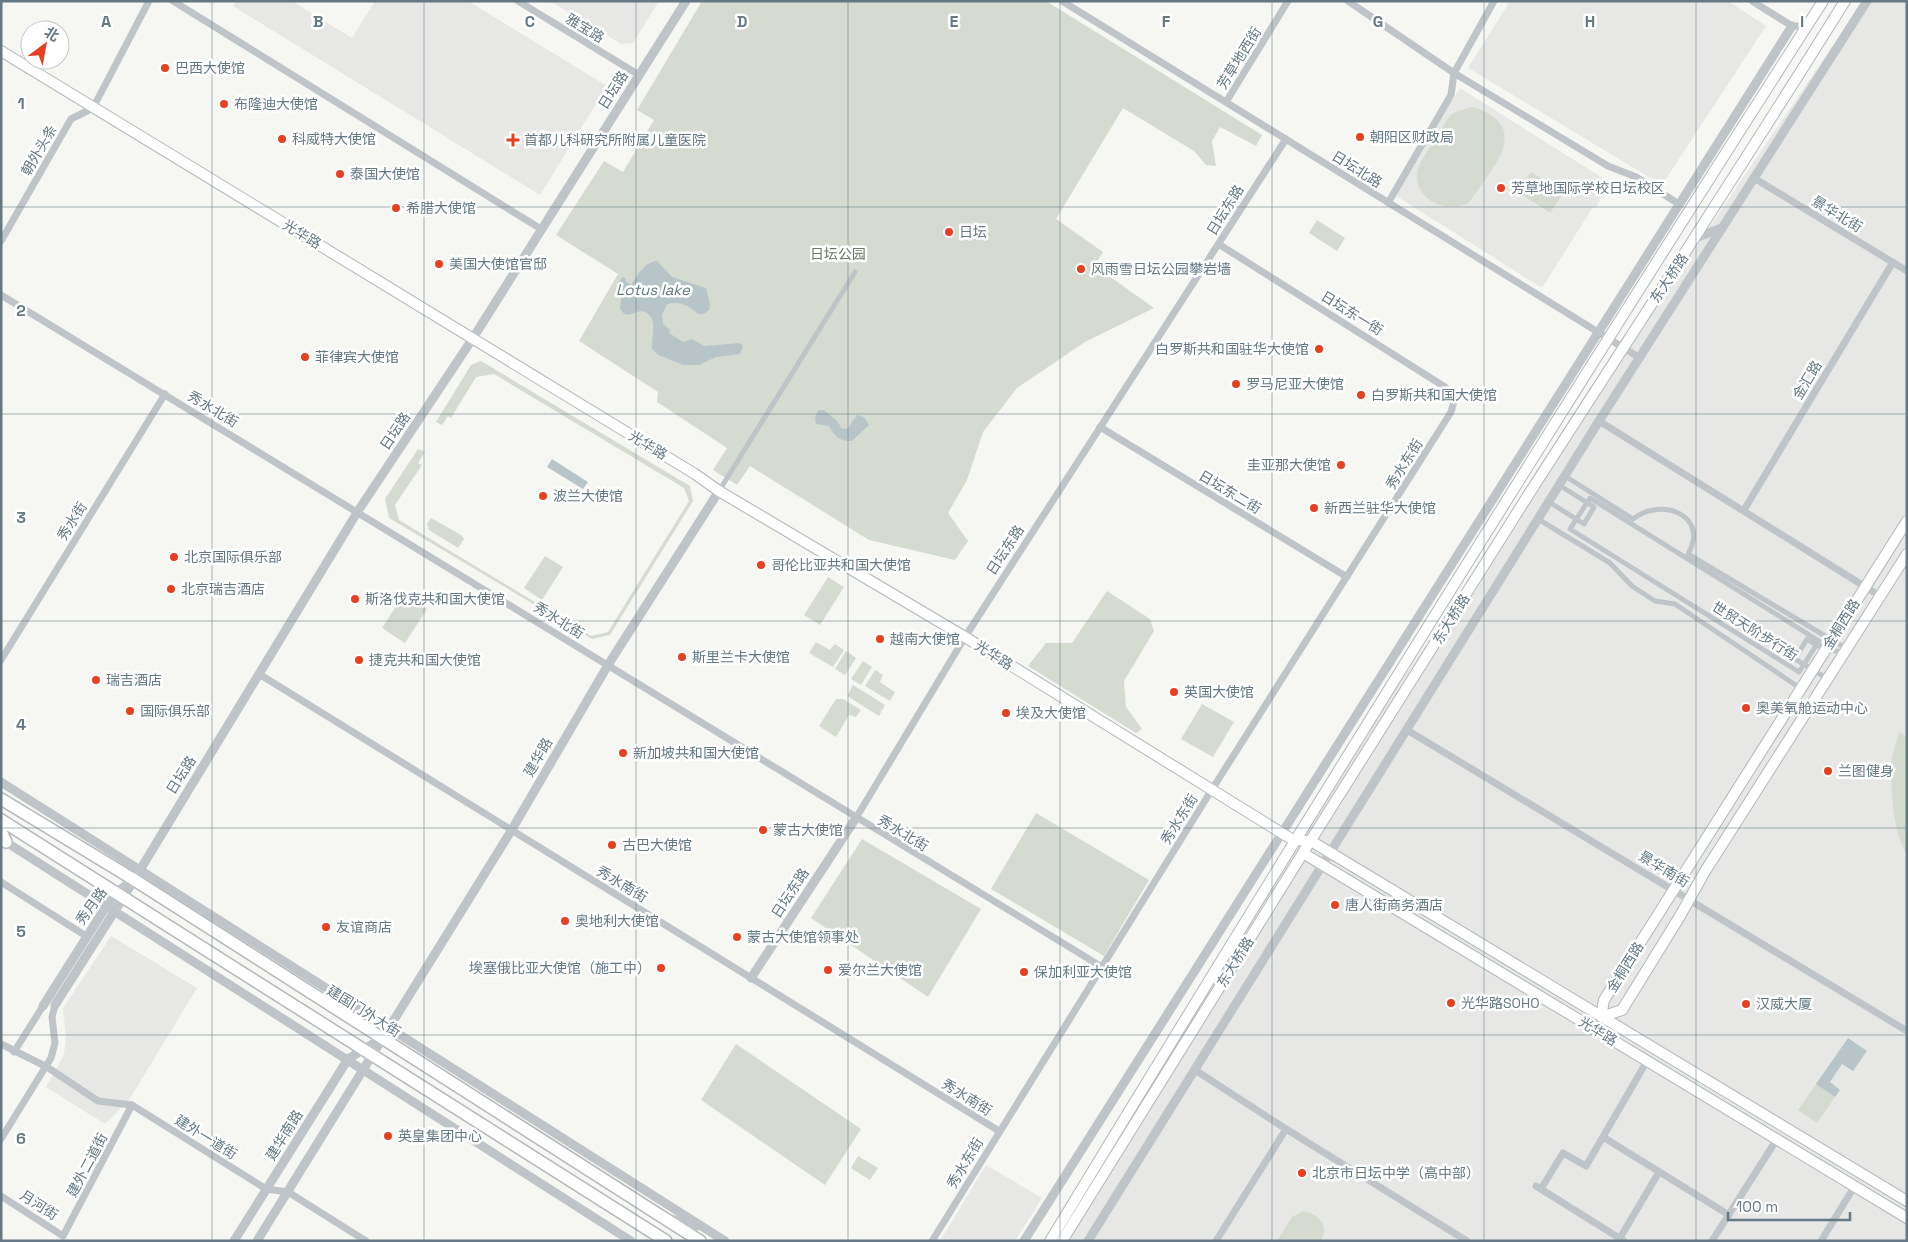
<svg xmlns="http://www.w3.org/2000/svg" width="1908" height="1242" font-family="'Space Grotesk','Noto Sans SC',sans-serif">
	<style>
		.built { fill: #e7e8e6 }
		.green { fill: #d6dbd1 }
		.water { fill: #b7c5c8 }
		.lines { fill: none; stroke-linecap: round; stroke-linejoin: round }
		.secondary-casing { stroke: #b1b8bb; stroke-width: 12 }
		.trunk-casing { stroke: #b4b8bb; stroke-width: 14 }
		.pedestrian { stroke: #bec4c7; stroke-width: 5 }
		.minor { stroke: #bec4c7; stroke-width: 7 }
		.tertiary { stroke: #bec4c7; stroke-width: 9 }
		.secondary { stroke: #fff; stroke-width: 10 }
		.trunk { stroke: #fff; stroke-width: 11 }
		.grid { fill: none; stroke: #647984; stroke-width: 1; stroke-opacity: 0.55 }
		.poi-dot { fill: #e83f21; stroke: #fff; stroke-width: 2 }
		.labels { text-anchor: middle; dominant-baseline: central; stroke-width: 5; stroke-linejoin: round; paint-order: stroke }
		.street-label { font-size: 14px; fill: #647984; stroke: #fff }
		.poi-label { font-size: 14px; fill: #647984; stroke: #fff; text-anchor: start }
		.park-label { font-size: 14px; fill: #6a7b63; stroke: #fff }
		.water-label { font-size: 15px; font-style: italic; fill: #607b81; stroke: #fff }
		.grid-label { font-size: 16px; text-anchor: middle; font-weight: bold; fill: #647984; stroke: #fff; stroke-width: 5; stroke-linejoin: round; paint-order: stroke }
	</style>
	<rect width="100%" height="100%" fill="#f6f6f2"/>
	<g class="built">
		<path d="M236,1H292L352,38L375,1H468L607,86L540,195L233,6Z"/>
		<path d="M550,1H659L633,43L621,44Z"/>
		<path d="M1510,1H1728L1766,26L1662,185L1468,68Z"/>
		<path d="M1863,1H1907V1241H1053L1293,840Z"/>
		<path d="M1460,88L1609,182L1596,208L1593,207L1542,288L1393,194Z"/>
		<path d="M111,936L197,988L129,1100L105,1124L46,1087L64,1055L66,1037L63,1008Z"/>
		<path d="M986,1165L1042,1198L1015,1241H940Z"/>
	</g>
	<g class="green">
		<path d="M702,1H1046L1262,135L1256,146L1220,127L1212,141L1216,166L1206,165L1194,151L1123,108L1056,219L1103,252L1095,266L1154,308L1085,342L1017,388L983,432L967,480L948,513L968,541L955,560L869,540L750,466L737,485L713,470L727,448L657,402L658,392L579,341L618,274L556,235L604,161L623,172L654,120L637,110Z"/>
		<path d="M1473,107C1535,127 1491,169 1469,203C1444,214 1411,199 1418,168C1420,162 1447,119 1451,115C1457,110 1465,109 1473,107Z"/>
		<path d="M1531,172L1564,192L1550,213L1518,192Z"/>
		<path d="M1317,220L1345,238L1337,251L1309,233Z"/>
		<path d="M481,361L690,486L693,501L610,635L592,639L389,518L385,499L418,449L425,452L418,463L422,465L395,505L399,520L591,636L608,632L689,501L684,488L494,374L476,377L451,418L448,416L442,425L436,422L471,365Z"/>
		<path d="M431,518L461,535L464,539L458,548L429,530L427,524Z"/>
		<path d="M545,556L563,567L542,600L524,588Z"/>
		<path d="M828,577L844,587L820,625L804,615Z"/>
		<path d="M1107,591L1150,619L1154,631L1124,681L1126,707L1142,729L1136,733L1028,666L1046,643H1072Z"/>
		<path d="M404,594L427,609L405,643L382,628Z"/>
		<path d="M816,642L830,650L835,644L844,650L833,667L809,653Z"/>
		<path d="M846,651L856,658L845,675L835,669Z"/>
		<path d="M863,661L872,667L861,685L851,679Z"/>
		<path d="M875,670L883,675L880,682L895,692L890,701L865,686Z"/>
		<path d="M853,685L885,705L879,716L847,696Z"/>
		<path d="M836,699H843L861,710L856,717L849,715L836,737L819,726Z"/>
		<path d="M1202,704L1234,722L1213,757L1181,739Z"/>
		<path d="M1899,732L1907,737V854C1892,832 1890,785 1892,759C1893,750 1897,741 1899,732Z"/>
		<path d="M1036,813L1149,880L1104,956L991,889Z"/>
		<path d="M862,839L981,909L928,997L811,918Z"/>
		<path d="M736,1044L861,1129L825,1185L701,1100Z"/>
		<path d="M1816,1084L1835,1097L1817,1123L1798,1110Z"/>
		<path d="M858,1156L878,1168L870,1180L851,1168Z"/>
		<path d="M1303,1211C1319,1214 1329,1225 1321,1241H1277L1292,1217Z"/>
	</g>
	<g class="water">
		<path d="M657,261L672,277L706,288L710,304L709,310L704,314H698C688,305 681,301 667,304L662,315L663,324L670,330L669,333L683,342L692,339L704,346L740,343L743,346L740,354L716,357L699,365H683L658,355L652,349C651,338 659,318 645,312C634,308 629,322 620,309L623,286L618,283L623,277L626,279L625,281L631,285C638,275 644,262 657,261Z"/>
		<path d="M818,410H824L837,421L842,429L848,428L857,415L864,417L869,425L852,441C840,442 834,436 829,426L816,424L815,418Z"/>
		<path d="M552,459L588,482L583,489L547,467Z"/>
		<path d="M1848,1038L1867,1051L1853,1071L1842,1064L1830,1082L1840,1090L1835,1097L1816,1084Z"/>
	</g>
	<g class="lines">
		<defs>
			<g id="secondary">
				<path d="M1,51L695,474L719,491L965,637L1293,840L1311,841L1907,1201"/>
				<path d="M1907,521L1604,1000L1601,1017L1622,1010L1680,916L1704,873L1907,554"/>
				<path d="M1303,853L1907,1218"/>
				<path d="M1050,1241C1303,825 1560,411 1823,1"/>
				<path d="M1062,1241C1216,992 1370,744 1527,497C1633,332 1741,168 1845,1"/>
			</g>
			<g id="trunk">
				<path d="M1,799L133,879L700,1241"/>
				<path d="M1,820L666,1241"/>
				<path d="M1,831L6,842"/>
			</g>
		</defs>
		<use href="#secondary" class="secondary-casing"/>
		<use href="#trunk" class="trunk-casing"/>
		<g class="pedestrian">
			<path d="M1565,476L1633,519C1662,496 1710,516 1688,554L1847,649"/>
			<path d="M719,491L855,272"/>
			<path d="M1590,498L1819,641L1799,672L1570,529Z"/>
			<path d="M1549,502L1584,524L1594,507L1559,485"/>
			<path d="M1538,519L1610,563L1632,586L1655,601L1675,604L1797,686"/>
			<path d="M1828,679L1795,659L1807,639L1816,645L1843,653"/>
		</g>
		<g class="minor">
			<path d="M173,1L541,229"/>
			<path d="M518,1L639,75"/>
			<path d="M1062,1L1640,358"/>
			<path d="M1348,1L1454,73L1608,166L1636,177L1679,204"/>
			<path d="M1752,1L1792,26H1808"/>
			<path d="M1226,102L1288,1"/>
			<path d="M1754,178L1907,271"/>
			<path d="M1388,203L1451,95L1454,73L1494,1"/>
			<path d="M1,241L71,119L93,108L149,1"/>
			<path d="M1,295L1102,967"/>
			<path d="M1599,421L1880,596"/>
			<path d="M1100,427L1347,577"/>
			<path d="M1744,510L1893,262"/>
			<path d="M1,660L165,394"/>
			<path d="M259,674L999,1131"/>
			<path d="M1407,730L1907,1031"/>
			<path d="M856,818L965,637L1286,139"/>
			<path d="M1,882L86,936"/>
			<path d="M1,1044L47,1067L98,1101L132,1105L266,1189L288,1192L366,1241"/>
			<path d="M14,1052L43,1006"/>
			<path d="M1195,1070L1286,1129L1216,1241"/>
			<path d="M1286,1129L1467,1241"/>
			<path d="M1603,1137L1729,1215"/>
			<path d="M1,1139L51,1058L55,1043L52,1017L55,1005"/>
			<path d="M1536,1186L1624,1241"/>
			<path d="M1541,1189L1563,1153L1586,1166L1647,1061"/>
			<path d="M1,1196L63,1236L132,1105"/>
			<path d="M1620,1238L1659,1172"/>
			<path d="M932,1241L1211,791L1451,412L1455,398L1445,387L1220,245"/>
			<path d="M1712,1241L1777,1139"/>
			<path d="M1821,1241L1854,1187"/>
		</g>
		<g class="tertiary">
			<path d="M1695,238L1722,228"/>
			<path d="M1,782L725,1241"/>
			<path d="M6,842L631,1241"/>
			<path d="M751,978L856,818"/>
			<path d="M55,1005L123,898L358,511L473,338L686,1"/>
			<path d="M43,1006L107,905L115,894L131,881"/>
			<path d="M668,1218L697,1226"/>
			<path d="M234,1241L348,1059L382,1038"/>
			<path d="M257,1241L511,831L608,665L719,491"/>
			<path d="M1024,1241L1792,26"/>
			<path d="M1088,1241L1599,421L1867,1"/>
		</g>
		<use href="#secondary" class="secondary"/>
		<use href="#trunk" class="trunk"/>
	</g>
	<path class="grid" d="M212,1V1241M424,1V1241M636,1V1241M848,1V1241M1060,1V1241M1272,1V1241M1484,1V1241M1696,1V1241M1,207H1907M1,414H1907M1,621H1907M1,828H1907M1,1035H1907"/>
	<g class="poi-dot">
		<circle cx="165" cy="68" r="5"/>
		<circle cx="224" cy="104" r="5"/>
		<circle cx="1360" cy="137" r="5"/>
		<circle cx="282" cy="139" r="5"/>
		<path d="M510.5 132.5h5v5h5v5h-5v5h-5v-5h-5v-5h5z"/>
		<circle cx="340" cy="174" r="5"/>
		<circle cx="1501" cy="188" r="5"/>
		<circle cx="396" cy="208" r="5"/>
		<circle cx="949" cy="232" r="5"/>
		<circle cx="439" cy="264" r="5"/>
		<circle cx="1081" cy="269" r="5"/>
		<circle cx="1319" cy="349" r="5"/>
		<circle cx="305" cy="357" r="5"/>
		<circle cx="1236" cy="384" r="5"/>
		<circle cx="1361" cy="395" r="5"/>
		<circle cx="1341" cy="465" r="5"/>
		<circle cx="543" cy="496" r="5"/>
		<circle cx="1314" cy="508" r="5"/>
		<circle cx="174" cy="557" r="5"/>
		<circle cx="761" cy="565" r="5"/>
		<circle cx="171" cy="589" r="5"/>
		<circle cx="355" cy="599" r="5"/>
		<circle cx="880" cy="639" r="5"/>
		<circle cx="682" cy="657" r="5"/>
		<circle cx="359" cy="660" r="5"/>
		<circle cx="96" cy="680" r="5"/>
		<circle cx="1174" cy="692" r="5"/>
		<circle cx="1746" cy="708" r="5"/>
		<circle cx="130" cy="711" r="5"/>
		<circle cx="1006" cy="713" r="5"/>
		<circle cx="623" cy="753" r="5"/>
		<circle cx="1828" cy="771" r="5"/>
		<circle cx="763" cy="830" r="5"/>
		<circle cx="612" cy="845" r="5"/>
		<circle cx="1335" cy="905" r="5"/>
		<circle cx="565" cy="921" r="5"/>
		<circle cx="326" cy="927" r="5"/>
		<circle cx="737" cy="937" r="5"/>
		<circle cx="661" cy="968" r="5"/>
		<circle cx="828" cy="970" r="5"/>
		<circle cx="1024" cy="972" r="5"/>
		<circle cx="1451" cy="1003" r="5"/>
		<circle cx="1746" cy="1004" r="5"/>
		<circle cx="388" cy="1136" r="5"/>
		<circle cx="1302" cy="1173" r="5"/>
	</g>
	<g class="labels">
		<g class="street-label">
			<text transform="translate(585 28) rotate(31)">雅宝路</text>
			<text transform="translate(1239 58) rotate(-58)">芳草地西街</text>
			<text transform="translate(613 90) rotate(-58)">日坛路</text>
			<text transform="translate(39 150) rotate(-60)">朝外头条</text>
			<text transform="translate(1357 169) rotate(32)">日坛北路</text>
			<text transform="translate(1225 210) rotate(-58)">日坛东路</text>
			<text transform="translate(1837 214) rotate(31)">景华北街</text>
			<text transform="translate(302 234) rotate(31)">光华路</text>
			<text transform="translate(1669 278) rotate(-56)">东大桥路</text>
			<text transform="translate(1352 313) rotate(32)">日坛东一街</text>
			<text transform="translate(1807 380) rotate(-59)">金汇路</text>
			<text transform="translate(213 409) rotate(31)">秀水北街</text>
			<text transform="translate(395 431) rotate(-56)">日坛路</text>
			<text transform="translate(648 445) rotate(31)">光华路</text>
			<text transform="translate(1404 464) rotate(-58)">秀水东街</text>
			<text transform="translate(1230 492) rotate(31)">日坛东二街</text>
			<text transform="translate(72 521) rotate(-58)">秀水街</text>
			<text transform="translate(1005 550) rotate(-57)">日坛东路</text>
			<text transform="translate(1451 619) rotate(-58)">东大桥路</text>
			<text transform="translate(559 620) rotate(32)">秀水北街</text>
			<text transform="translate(1841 624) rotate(-58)">金桐西路</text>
			<text transform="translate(1755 631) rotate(32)">世贸天阶步行街</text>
			<text transform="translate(994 655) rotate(32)">光华路</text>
			<text transform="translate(538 757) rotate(-60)">建华路</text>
			<text transform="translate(181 775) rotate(-58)">日坛路</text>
			<text transform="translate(1179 819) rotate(-58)">秀水东街</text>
			<text transform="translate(903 833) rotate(31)">秀水北街</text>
			<text transform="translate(1664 869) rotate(31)">景华南街</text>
			<text transform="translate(622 884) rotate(31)">秀水南街</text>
			<text transform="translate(790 893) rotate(-57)">日坛东路</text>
			<text transform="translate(91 906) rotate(-54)">秀月路</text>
			<text transform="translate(1235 962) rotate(-58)">东大桥路</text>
			<text transform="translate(1625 967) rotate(-58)">金桐西路</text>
			<text transform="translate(364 1011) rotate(32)">建国门外大街</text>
			<text transform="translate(1598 1031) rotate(31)">光华路</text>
			<text transform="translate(967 1097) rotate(32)">秀水南街</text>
			<text transform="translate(284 1135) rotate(-58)">建华南路</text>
			<text transform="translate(206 1137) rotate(32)">建外一道街</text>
			<text transform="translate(965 1163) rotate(-59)">秀水东街</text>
			<text transform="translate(87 1165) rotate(-62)">建外二道街</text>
			<text transform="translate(39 1205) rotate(33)">月河街</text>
		</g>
		<g class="poi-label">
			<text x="175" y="68">巴西大使馆</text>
			<text x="234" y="104">布隆迪大使馆</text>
			<text x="1370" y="137">朝阳区财政局</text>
			<text x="292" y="139">科威特大使馆</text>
			<text x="524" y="140">首都儿科研究所附属儿童医院</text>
			<text x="350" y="174">泰国大使馆</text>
			<text x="1511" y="188">芳草地国际学校日坛校区</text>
			<text x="406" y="208">希腊大使馆</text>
			<text x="959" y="232">日坛</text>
			<text x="449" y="264">美国大使馆官邸</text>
			<text x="1091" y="269">风雨雪日坛公园攀岩墙</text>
			<text x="1309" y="349" text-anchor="end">白罗斯共和国驻华大使馆</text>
			<text x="315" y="357">菲律宾大使馆</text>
			<text x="1246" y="384">罗马尼亚大使馆</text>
			<text x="1371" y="395">白罗斯共和国大使馆</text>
			<text x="1331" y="465" text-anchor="end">圭亚那大使馆</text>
			<text x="553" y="496">波兰大使馆</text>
			<text x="1324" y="508">新西兰驻华大使馆</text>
			<text x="184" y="557">北京国际俱乐部</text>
			<text x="771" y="565">哥伦比亚共和国大使馆</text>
			<text x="181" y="589">北京瑞吉酒店</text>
			<text x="365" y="599">斯洛伐克共和国大使馆</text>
			<text x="890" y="639">越南大使馆</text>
			<text x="692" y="657">斯里兰卡大使馆</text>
			<text x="369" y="660">捷克共和国大使馆</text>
			<text x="106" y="680">瑞吉酒店</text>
			<text x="1184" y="692">英国大使馆</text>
			<text x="1756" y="708">奥美氧舱运动中心</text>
			<text x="140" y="711">国际俱乐部</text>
			<text x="1016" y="713">埃及大使馆</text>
			<text x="633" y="753">新加坡共和国大使馆</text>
			<text x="1838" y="771">兰图健身</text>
			<text x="773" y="830">蒙古大使馆</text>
			<text x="622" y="845">古巴大使馆</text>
			<text x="1345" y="905">唐人街商务酒店</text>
			<text x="575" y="921">奥地利大使馆</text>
			<text x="336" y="927">友谊商店</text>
			<text x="747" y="937">蒙古大使馆领事处</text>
			<text x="651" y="968" text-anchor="end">埃塞俄比亚大使馆（施工中）</text>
			<text x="838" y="970">爱尔兰大使馆</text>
			<text x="1034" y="972">保加利亚大使馆</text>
			<text x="1461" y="1003">光华路SOHO</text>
			<text x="1756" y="1004">汉威大厦</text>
			<text x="398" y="1136">英皇集团中心</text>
			<text x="1312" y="1173">北京市日坛中学（高中部）</text>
		</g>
		<g class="park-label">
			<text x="838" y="254">日坛公园</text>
		</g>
		<g class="water-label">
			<text x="653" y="289">Lotus lake</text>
		</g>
	</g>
	<g class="grid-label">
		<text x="106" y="27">A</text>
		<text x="318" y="27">B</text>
		<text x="530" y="27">C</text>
		<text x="742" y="27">D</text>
		<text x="954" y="27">E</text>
		<text x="1166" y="27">F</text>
		<text x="1378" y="27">G</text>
		<text x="1590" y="27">H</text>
		<text x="1802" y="27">I</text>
		<text x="21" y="109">1</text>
		<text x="21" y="316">2</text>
		<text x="21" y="523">3</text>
		<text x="21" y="730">4</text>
		<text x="21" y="937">5</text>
		<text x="21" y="1144">6</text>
	</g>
	<rect width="1908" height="1242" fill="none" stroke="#647984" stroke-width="5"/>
	<g transform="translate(45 45) rotate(32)"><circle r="24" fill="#ffffff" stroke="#c1c9ce"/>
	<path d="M0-4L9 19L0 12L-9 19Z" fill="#e83f21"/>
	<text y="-8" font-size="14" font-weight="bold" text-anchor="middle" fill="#647984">北</text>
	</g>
	<path d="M1728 1212v8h122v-8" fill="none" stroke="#647984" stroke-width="2.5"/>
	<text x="1736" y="1212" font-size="15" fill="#647984" stroke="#ffffff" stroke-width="4" paint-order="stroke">100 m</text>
</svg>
